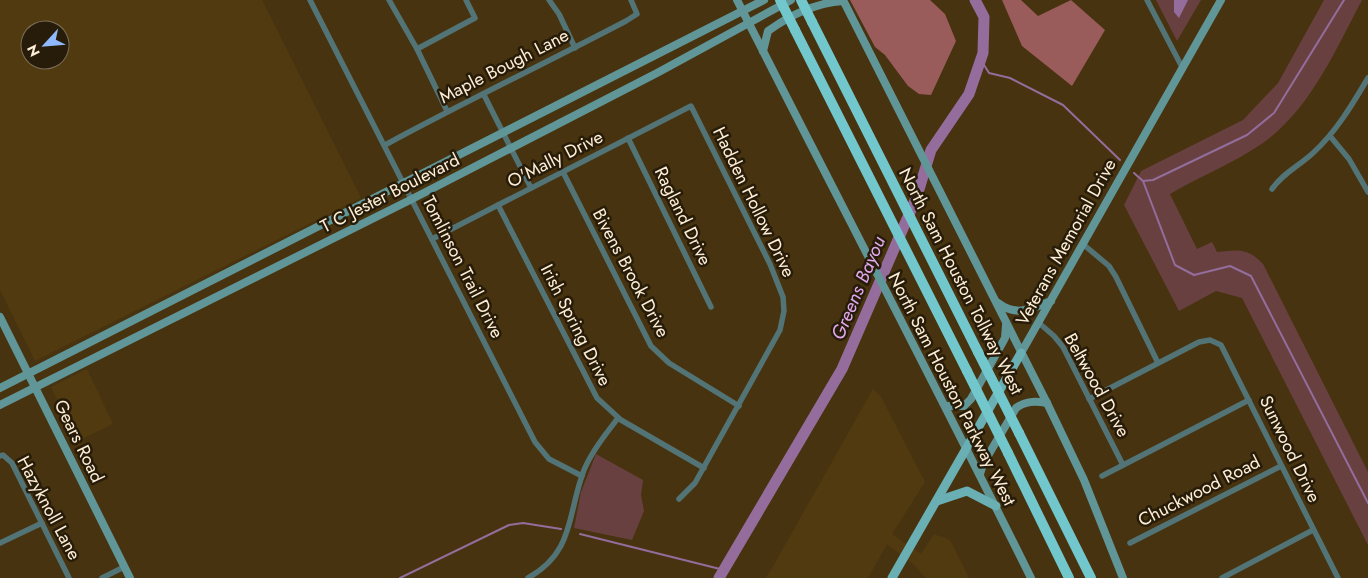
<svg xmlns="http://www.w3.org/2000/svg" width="1368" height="578" font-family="Jost,sans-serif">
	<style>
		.built { fill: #513a0f; fill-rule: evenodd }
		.green { fill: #684040 }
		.forest { fill: #9a5b5b }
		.water { fill: #946d9d }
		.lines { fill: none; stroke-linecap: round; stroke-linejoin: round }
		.stream { stroke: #946d9d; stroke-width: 2 }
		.river { stroke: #946d9d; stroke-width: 11 }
		.street { stroke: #537476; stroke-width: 5.5 }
		.secondary { stroke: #609698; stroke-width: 8 }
		.primary { stroke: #69afb3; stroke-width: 9 }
		.highway { stroke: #71c7cb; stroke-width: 10 }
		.highway-bridge { stroke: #71c7cb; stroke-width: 10 }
		.labels { text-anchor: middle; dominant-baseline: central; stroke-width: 5; stroke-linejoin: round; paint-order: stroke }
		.street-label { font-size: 18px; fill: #feeed6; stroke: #271c09 }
		.water-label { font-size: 19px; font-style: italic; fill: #e1a8ee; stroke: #271c09 }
	</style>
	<rect width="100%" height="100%" fill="#47330f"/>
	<g class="built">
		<path d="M0,0H262L361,198L35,361L0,290ZM30,30H60V60H30Z"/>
		<path d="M87,369L113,424L78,441L51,387Z"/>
		<path d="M873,389L881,397L925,482L892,534L921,554L934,534L950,540L969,578H926L913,564L887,544L868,578H765L771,570Z"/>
	</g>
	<g class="green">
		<path d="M1156,0H1201L1177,41Z"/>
		<path d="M1324,0H1362C1335,51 1309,112 1260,145C1232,164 1199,177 1170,194L1197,249L1212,242L1217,252C1238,250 1247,247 1263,264L1368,472V545L1242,298L1216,291L1179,311L1124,205L1141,171L1243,120L1278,83Z"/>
		<path d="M596,454L643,480L641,495L644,511L632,540L574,528L581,492Z"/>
	</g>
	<g class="forest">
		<path d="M850,0H930L945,14L956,41L931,95L919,94L908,86L885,55L875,47Z"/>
		<path d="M1002,0H1021L1038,16L1071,0L1105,30L1072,86L1022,46Z"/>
	</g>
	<path class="water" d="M1174,0H1188L1179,18L1174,12Z"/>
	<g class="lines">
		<g class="stream">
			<path d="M981,60L989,73L1010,78L1063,105L1120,160"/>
			<path d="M1134,173L1143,181L1175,265L1194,275L1230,266L1251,276L1368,503"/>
			<path d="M1143,181L1153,180L1247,135L1274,113L1344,0"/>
			<path d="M580,534L724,570"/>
			<path d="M400,578L509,525L523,523L561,529"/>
		</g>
		<path class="river" d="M719,578L842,369L917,196L931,150L969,94L983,53L984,17L975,0"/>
		<g class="street">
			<path d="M310,0L535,442L549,459L582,476"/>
			<path d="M389,0L417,49L447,111"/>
			<path d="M549,0L559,14L575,48"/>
			<path d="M1147,0L1183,69"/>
			<path d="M417,49L475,18L466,0"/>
			<path d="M484,95L531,188"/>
			<path d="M1330,136L1349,159L1368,192"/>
			<path d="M628,138L711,307"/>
			<path d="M385,145C464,102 546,63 626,21L637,14L631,0"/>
			<path d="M563,172L651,346L669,363L739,406"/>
			<path d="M1272,189C1283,173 1299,166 1313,153C1336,132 1352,105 1368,78"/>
			<path d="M498,205L597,398L621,420L704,468"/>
			<path d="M432,239L691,106L770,264L783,297L784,311L780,330L695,483L679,499"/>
			<path d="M1084,245L1109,266L1116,277L1158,363"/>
			<path d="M1039,323L1054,336L1063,347L1123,465"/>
			<path d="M1089,399L1199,342L1210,340L1221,345L1338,578"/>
			<path d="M0,456L3,455L12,463L69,578"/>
			<path d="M1102,476L1249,400"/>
			<path d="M0,543L42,523"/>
			<path d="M1130,543L1281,466"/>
			<path d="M102,578L124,567"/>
			<path d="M528,578C575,552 567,514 584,470C592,451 605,435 618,418"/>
			<path d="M1222,578L1313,530"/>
		</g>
		<g class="secondary">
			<path d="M737,0C835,193 935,384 1031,578"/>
			<path d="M843,0L1047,403L1084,480L1123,578"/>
			<path d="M763,51L768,31C790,15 816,3 843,1"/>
			<path d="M998,303C1016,317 1031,309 1051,301"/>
			<path d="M0,317L130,578"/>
			<path d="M1021,353L1221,0"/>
			<path d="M0,388L764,0"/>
			<path d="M0,405L412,199L657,73L791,0"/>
			<path d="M946,406H964L971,399L1005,338L1006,325"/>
			<path d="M980,474L983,464L1016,408C1025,401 1035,401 1047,403"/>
		</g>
		<g class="primary">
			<path d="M937,501L967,491L996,506"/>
			<path d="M892,578L1021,353"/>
		</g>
		<g class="highway">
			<path d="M812,22L978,352"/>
			<path d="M795,30L967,371"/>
			<path d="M1019,433L1091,578"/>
			<path d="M1008,453L1069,578"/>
		</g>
		<g class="highway-bridge">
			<path d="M780,0L795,30"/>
			<path d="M801,0L812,22"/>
			<path d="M978,352L1019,433"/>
			<path d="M967,371L1008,453"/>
		</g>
	</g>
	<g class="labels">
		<g class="street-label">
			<text transform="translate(504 66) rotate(-27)">Maple Bough Lane</text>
			<text transform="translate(555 159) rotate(-27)">O'Mally Drive</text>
			<text transform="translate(390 193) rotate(-27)">T C Jester Boulevard</text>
			<text transform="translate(754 202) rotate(64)">Hadden Hollow Drive</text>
			<text transform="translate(683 216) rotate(64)">Ragland Drive</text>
			<text transform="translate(1066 242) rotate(-61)">Veterans Memorial Drive</text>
			<text transform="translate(463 267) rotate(63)">Tomlinson Trail Drive</text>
			<text transform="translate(631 273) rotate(62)">Bivens Brook Drive</text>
			<text transform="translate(961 281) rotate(63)">North Sam Houston Tollway West</text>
			<text transform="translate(576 325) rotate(63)">Irish Spring Drive</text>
			<text transform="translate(1097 385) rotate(61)">Beltwood Drive</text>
			<text transform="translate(952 389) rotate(63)">North Sam Houston Parkway West</text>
			<text transform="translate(79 441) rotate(64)">Gears Road</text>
			<text transform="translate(1290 449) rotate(64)">Sunwood Drive</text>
			<text transform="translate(1199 491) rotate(-27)">Chuckwood Road</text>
			<text transform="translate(49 508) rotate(62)">Hazyknoll Lane</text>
		</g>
		<g class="water-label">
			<text transform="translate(858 288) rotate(-67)">Greens Bayou</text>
		</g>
	</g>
	<g transform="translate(45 45) rotate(244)"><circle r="24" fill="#271c09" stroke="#7d705b"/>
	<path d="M0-4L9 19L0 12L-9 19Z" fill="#8fb8fd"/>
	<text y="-8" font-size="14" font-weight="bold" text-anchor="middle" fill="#feeed6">N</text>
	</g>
</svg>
